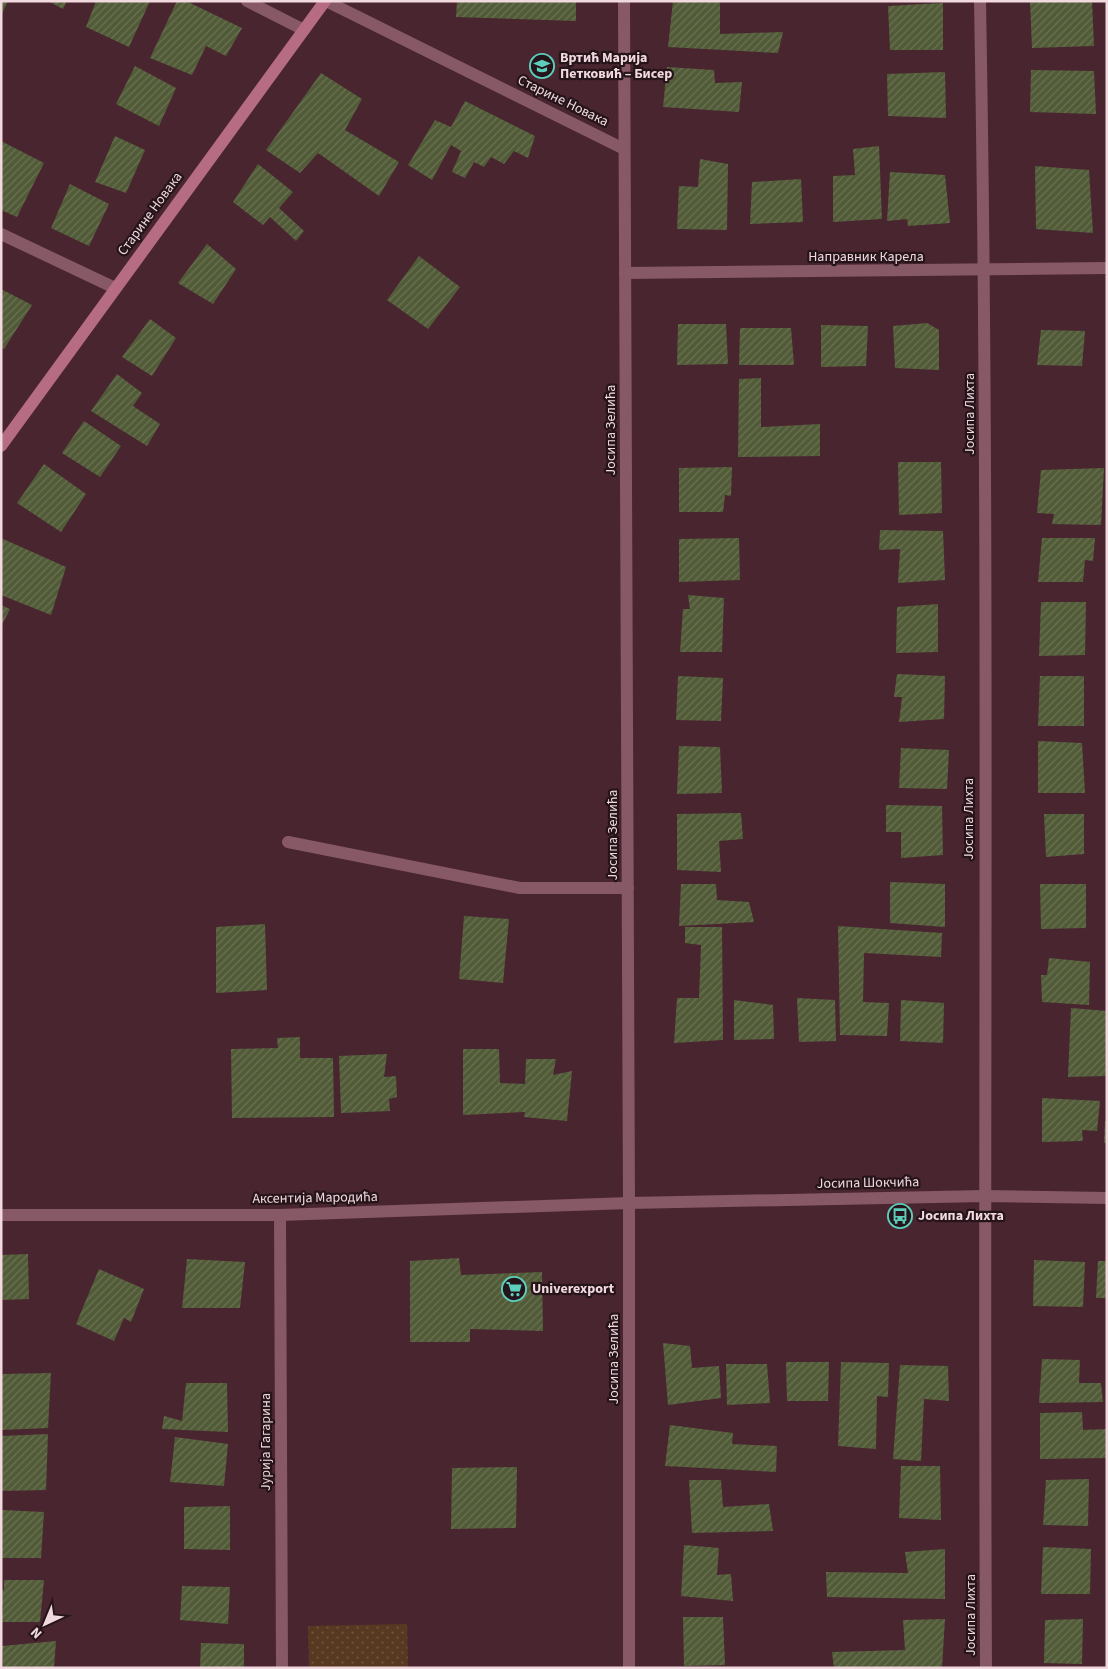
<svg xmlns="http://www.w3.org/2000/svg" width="1108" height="1669" font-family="'Source Sans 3',sans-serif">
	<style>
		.green { fill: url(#green-dots) }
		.building { fill: url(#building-hatch) }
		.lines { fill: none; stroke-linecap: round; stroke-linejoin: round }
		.street { stroke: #875866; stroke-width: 12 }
		.secondary { stroke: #b66c83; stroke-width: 12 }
		.labels { text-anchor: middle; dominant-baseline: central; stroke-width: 4.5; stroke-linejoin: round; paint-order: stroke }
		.poi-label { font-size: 14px; font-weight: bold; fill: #f1d9df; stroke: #251419; text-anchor: start }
		.street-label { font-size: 14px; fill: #f1d9df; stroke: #251419 }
	</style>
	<defs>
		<pattern id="green-dots" width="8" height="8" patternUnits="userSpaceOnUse" patternTransform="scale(1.25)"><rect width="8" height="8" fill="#563920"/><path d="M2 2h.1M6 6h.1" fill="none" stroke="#6f5540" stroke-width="1.8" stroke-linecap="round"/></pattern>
		<pattern id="building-hatch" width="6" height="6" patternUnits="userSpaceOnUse" patternTransform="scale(1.25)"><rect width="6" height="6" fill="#515b37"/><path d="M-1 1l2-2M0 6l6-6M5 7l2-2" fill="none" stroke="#6a7254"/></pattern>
	</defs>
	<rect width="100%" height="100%" fill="#492530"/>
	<path class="green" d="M407,1624L408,1668H309L308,1626Z"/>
	<g class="building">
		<path d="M1,1H8L1,16Z"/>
		<path d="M48,1H67L63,9Z"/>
		<path d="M96,1H150L129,47L86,27Z"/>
		<path d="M177,1H186L242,28L226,56L206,46L192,75L150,58Z"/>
		<path d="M457,1H576V21L456,17Z"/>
		<path d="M673,1L720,2V34L783,32L778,53L668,47Z"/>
		<path d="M1030,1H1092L1094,46L1032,48Z"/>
		<path d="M943,3V50H890L888,6Z"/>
		<path d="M135,66L176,88L159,126L116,104Z"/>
		<path d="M667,67L714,70L715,83L742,82L739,112L663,107Z"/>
		<path d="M1031,70L1094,71L1096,114L1030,112Z"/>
		<path d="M945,72L946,118L888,116L887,74Z"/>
		<path d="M321,73L362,99L345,130L399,162L379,196L318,153L300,173L266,150Z"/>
		<path d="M465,101L535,136L528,158L514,151L504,164L491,157L484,167L474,162L465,178L452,172L461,151L451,145L432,180L408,165L435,120L451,127Z"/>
		<path d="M115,136L145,150L126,193L95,182Z"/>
		<path d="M1,141L44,163L17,217L1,210Z"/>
		<path d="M879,146L882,219L833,222V176L855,175L853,149Z"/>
		<path d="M700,159L728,164L727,230L677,229L679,186L698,187Z"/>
		<path d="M258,164L293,192L279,208L304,231L296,241L270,217L263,225L233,202Z"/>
		<path d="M1035,166L1089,170L1093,233L1036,229Z"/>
		<path d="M890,172L945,175L950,223L908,226L907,219L887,221Z"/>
		<path d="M801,179L803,222L750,224L752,182Z"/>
		<path d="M70,184L109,204L89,246L51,228Z"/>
		<path d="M207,244L236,269L213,304L178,283Z"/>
		<path d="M419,256L460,287L428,329L387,300Z"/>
		<path d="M1,289L32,305L4,349L1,347Z"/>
		<path d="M150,319L176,338L152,376L122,357Z"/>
		<path d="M927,323L939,330V370L895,368L893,326Z"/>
		<path d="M678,324H726L728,364L677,365Z"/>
		<path d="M821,325L868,326L866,366L821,367Z"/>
		<path d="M740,328H791L794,365H739Z"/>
		<path d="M1041,330L1085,331L1082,366L1037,365Z"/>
		<path d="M117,374L142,393L133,406L160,424L147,446L91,411Z"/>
		<path d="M761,378V427L820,424V456L738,457L739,379Z"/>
		<path d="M84,421L121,446L100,477L62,453Z"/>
		<path d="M898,462H941L942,513L899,515Z"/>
		<path d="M44,464L86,494L61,532L17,503Z"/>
		<path d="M732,467L731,496L725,495L723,512H679V468Z"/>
		<path d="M1104,468L1101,525L1052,524L1054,514L1037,513L1041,470Z"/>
		<path d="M880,530L943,531L945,580L898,583L900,549L879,550Z"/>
		<path d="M1,538L66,567L51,615L1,595Z"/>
		<path d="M739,538L740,580L679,582V539Z"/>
		<path d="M1042,538H1095L1093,561L1085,560L1083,582H1038Z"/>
		<path d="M688,595L724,598L722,652H680L683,609H690Z"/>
		<path d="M1041,602H1086L1085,655L1039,656Z"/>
		<path d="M938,604V652L896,653L897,607Z"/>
		<path d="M1,605L10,609L1,627Z"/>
		<path d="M897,674L945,676L944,719L899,722L902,697H894Z"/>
		<path d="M678,676L723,678L721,721L676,720Z"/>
		<path d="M1040,676H1084V726H1038Z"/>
		<path d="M1038,741L1082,743L1085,793H1038Z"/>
		<path d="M679,746L720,747L722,793L677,794Z"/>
		<path d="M901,748L949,750L947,789L899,788Z"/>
		<path d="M886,805L942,806L943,855L901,858V832H886Z"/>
		<path d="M741,813L743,839L719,841L721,872L677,870V814Z"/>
		<path d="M1044,814H1084V854L1046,857Z"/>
		<path d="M890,882L945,884V927L890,923Z"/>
		<path d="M681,884H716L717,900L749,902L754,922L679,926Z"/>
		<path d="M1040,884H1086V928L1041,929Z"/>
		<path d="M464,916L509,919L503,983L459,979Z"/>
		<path d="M265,924L267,990L216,993V927Z"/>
		<path d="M838,926L942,933L941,957L864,953L863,1002L889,1003L887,1036L840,1035Z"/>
		<path d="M685,927H722L723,1040L674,1043L677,998H699L701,945L685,943Z"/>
		<path d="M1049,958L1090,962L1089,1005L1042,1002L1041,975H1047Z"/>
		<path d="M797,998L835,1000L836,1041L799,1042Z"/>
		<path d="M734,1000L773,1005L774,1039L734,1040Z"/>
		<path d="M901,1000L944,1003L943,1043L900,1041Z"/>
		<path d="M1071,1008L1107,1011V1076L1068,1077Z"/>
		<path d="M300,1037V1058H333L334,1117L232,1118L231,1049L278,1048L277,1038Z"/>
		<path d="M463,1049H499L500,1083L525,1084L526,1059H556L553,1075L572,1071L567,1121L524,1117L525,1112L463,1115Z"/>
		<path d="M387,1054L384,1077L396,1076L397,1097L389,1099L390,1111L341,1113L339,1056Z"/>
		<path d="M1042,1098L1100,1101L1097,1131L1082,1130L1083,1141L1042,1142Z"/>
		<path d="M1105,1121H1107V1143H1104Z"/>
		<path d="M28,1254L29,1299L1,1300V1255Z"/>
		<path d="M459,1258L461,1275L542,1272L543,1331L470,1329V1342H410V1261Z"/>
		<path d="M187,1259L245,1262L240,1308H182Z"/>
		<path d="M1034,1260L1085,1262L1083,1307L1033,1306Z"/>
		<path d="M1098,1261H1107V1298H1096Z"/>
		<path d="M99,1269L144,1289L131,1322L124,1318L114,1341L76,1324Z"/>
		<path d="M663,1343L690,1346L692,1368L719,1366L721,1398L668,1405Z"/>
		<path d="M1042,1359L1080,1360L1079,1383H1101L1103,1402L1039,1403Z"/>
		<path d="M786,1362H829L828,1401H787Z"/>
		<path d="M841,1362L889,1363L888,1397L877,1396L876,1449L838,1446Z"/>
		<path d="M726,1364H767L770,1403L727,1405Z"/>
		<path d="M900,1365L948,1366L949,1401L924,1399L921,1461L893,1459Z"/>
		<path d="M51,1373L48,1428L1,1430V1374Z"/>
		<path d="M186,1383H227L228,1432L162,1429L164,1416L182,1421Z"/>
		<path d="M1082,1412L1083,1430L1107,1429V1458L1040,1459V1413Z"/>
		<path d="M670,1425L733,1433L732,1444L777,1446L776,1472L665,1466Z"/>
		<path d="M48,1434L46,1490L2,1491L1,1436Z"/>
		<path d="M175,1437L228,1444L224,1486L170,1482Z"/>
		<path d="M901,1466H940L941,1520L899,1518Z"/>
		<path d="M517,1467L516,1528L451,1529L452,1468Z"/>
		<path d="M1089,1479L1088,1526L1043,1525L1046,1480Z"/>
		<path d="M689,1480H721L723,1507L769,1504L773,1531L692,1533Z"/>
		<path d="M230,1506V1550L184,1549V1507Z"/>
		<path d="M2,1510L44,1512L41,1558H1Z"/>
		<path d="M684,1545L719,1548L717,1575L731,1574L733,1601L681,1596Z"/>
		<path d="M1043,1547L1091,1549L1090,1594H1041Z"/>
		<path d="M945,1549V1599L827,1597L826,1572L908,1573L905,1552Z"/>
		<path d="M4,1580H44L40,1622H1L3,1606H1V1589L4,1590Z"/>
		<path d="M182,1586L230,1587L228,1624L180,1620Z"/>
		<path d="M683,1617H723L725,1665L684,1666Z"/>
		<path d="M945,1619L942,1668H834L832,1652L905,1650L903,1620Z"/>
		<path d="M1083,1619L1082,1664L1044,1663L1045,1620Z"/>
		<path d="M56,1641L54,1668H3L2,1646Z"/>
		<path d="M201,1643L244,1644V1668H200Z"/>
	</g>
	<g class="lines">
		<g class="street">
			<path d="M247,1L304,30"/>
			<path d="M326,1L624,149"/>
			<path d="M624,1L629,1203V1668"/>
			<path d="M980,1C990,557 983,1112 986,1668"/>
			<path d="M1,234L115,288"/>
			<path d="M625,273L1107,268"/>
			<path d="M288,842L520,888H628"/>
			<path d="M1,1215H280L629,1203L984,1196L1107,1198"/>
			<path d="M280,1215L282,1668"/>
		</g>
		<path class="secondary" d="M1,446L325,1"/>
	</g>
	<defs>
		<symbol id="school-ring" viewBox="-11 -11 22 22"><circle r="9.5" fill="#251419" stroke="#5ccebb" stroke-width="1.5"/><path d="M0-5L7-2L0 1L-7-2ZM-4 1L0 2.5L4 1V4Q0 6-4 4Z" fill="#5ccebb"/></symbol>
		<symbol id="bus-ring" viewBox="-11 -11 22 22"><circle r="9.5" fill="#251419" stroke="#5ccebb" stroke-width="1.5"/><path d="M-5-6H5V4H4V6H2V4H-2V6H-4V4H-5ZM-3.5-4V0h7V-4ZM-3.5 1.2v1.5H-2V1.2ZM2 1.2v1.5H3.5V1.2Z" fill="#5ccebb"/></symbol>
		<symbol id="supermarket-ring" viewBox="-11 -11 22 22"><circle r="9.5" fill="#251419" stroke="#5ccebb" stroke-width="1.5"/><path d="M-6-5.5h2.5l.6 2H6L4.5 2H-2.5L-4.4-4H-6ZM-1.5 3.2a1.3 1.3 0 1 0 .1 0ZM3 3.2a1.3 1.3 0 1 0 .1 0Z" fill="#5ccebb"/></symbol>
	</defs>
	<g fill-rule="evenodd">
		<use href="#school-ring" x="528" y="52" width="28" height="28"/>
		<use href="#bus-ring" x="886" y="1202" width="28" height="28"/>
		<use href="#supermarket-ring" x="500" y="1275" width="28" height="28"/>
	</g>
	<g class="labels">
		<g class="poi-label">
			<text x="560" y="58">Вртић Марија<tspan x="560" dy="16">Петковић – Бисер</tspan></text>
			<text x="918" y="1216">Јосипа Лихта</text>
			<text x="532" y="1289">Univerexport</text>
		</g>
		<g class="street-label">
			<text transform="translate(563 101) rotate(26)">Старине Новака</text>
			<text transform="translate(150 214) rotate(-54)">Старине Новака</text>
			<text x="866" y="257">Направник Карела</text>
			<text transform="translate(970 414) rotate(-90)">Јосипа Лихта</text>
			<text transform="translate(611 430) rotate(-90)">Јосипа Зелића</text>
			<text transform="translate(969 819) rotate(-90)">Јосипа Лихта</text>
			<text transform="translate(613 835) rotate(-90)">Јосипа Зелића</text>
			<text transform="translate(868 1183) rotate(-1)">Јосипа Шокчића</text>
			<text transform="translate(315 1198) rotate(-1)">Аксентија Мародића</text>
			<text transform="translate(614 1359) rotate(-90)">Јосипа Зелића</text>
			<text transform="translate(266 1442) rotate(-90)">Јурија Гагарина</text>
			<text transform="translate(971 1615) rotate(-90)">Јосипа Лихта</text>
		</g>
	</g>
	<rect width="1108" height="1669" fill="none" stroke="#f1d9df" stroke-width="5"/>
	<g transform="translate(45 1624) rotate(224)" stroke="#251419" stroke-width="4" paint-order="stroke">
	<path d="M0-4L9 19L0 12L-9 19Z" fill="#f1d9df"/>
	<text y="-8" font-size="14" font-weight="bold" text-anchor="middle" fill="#f1d9df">N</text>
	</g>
</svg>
